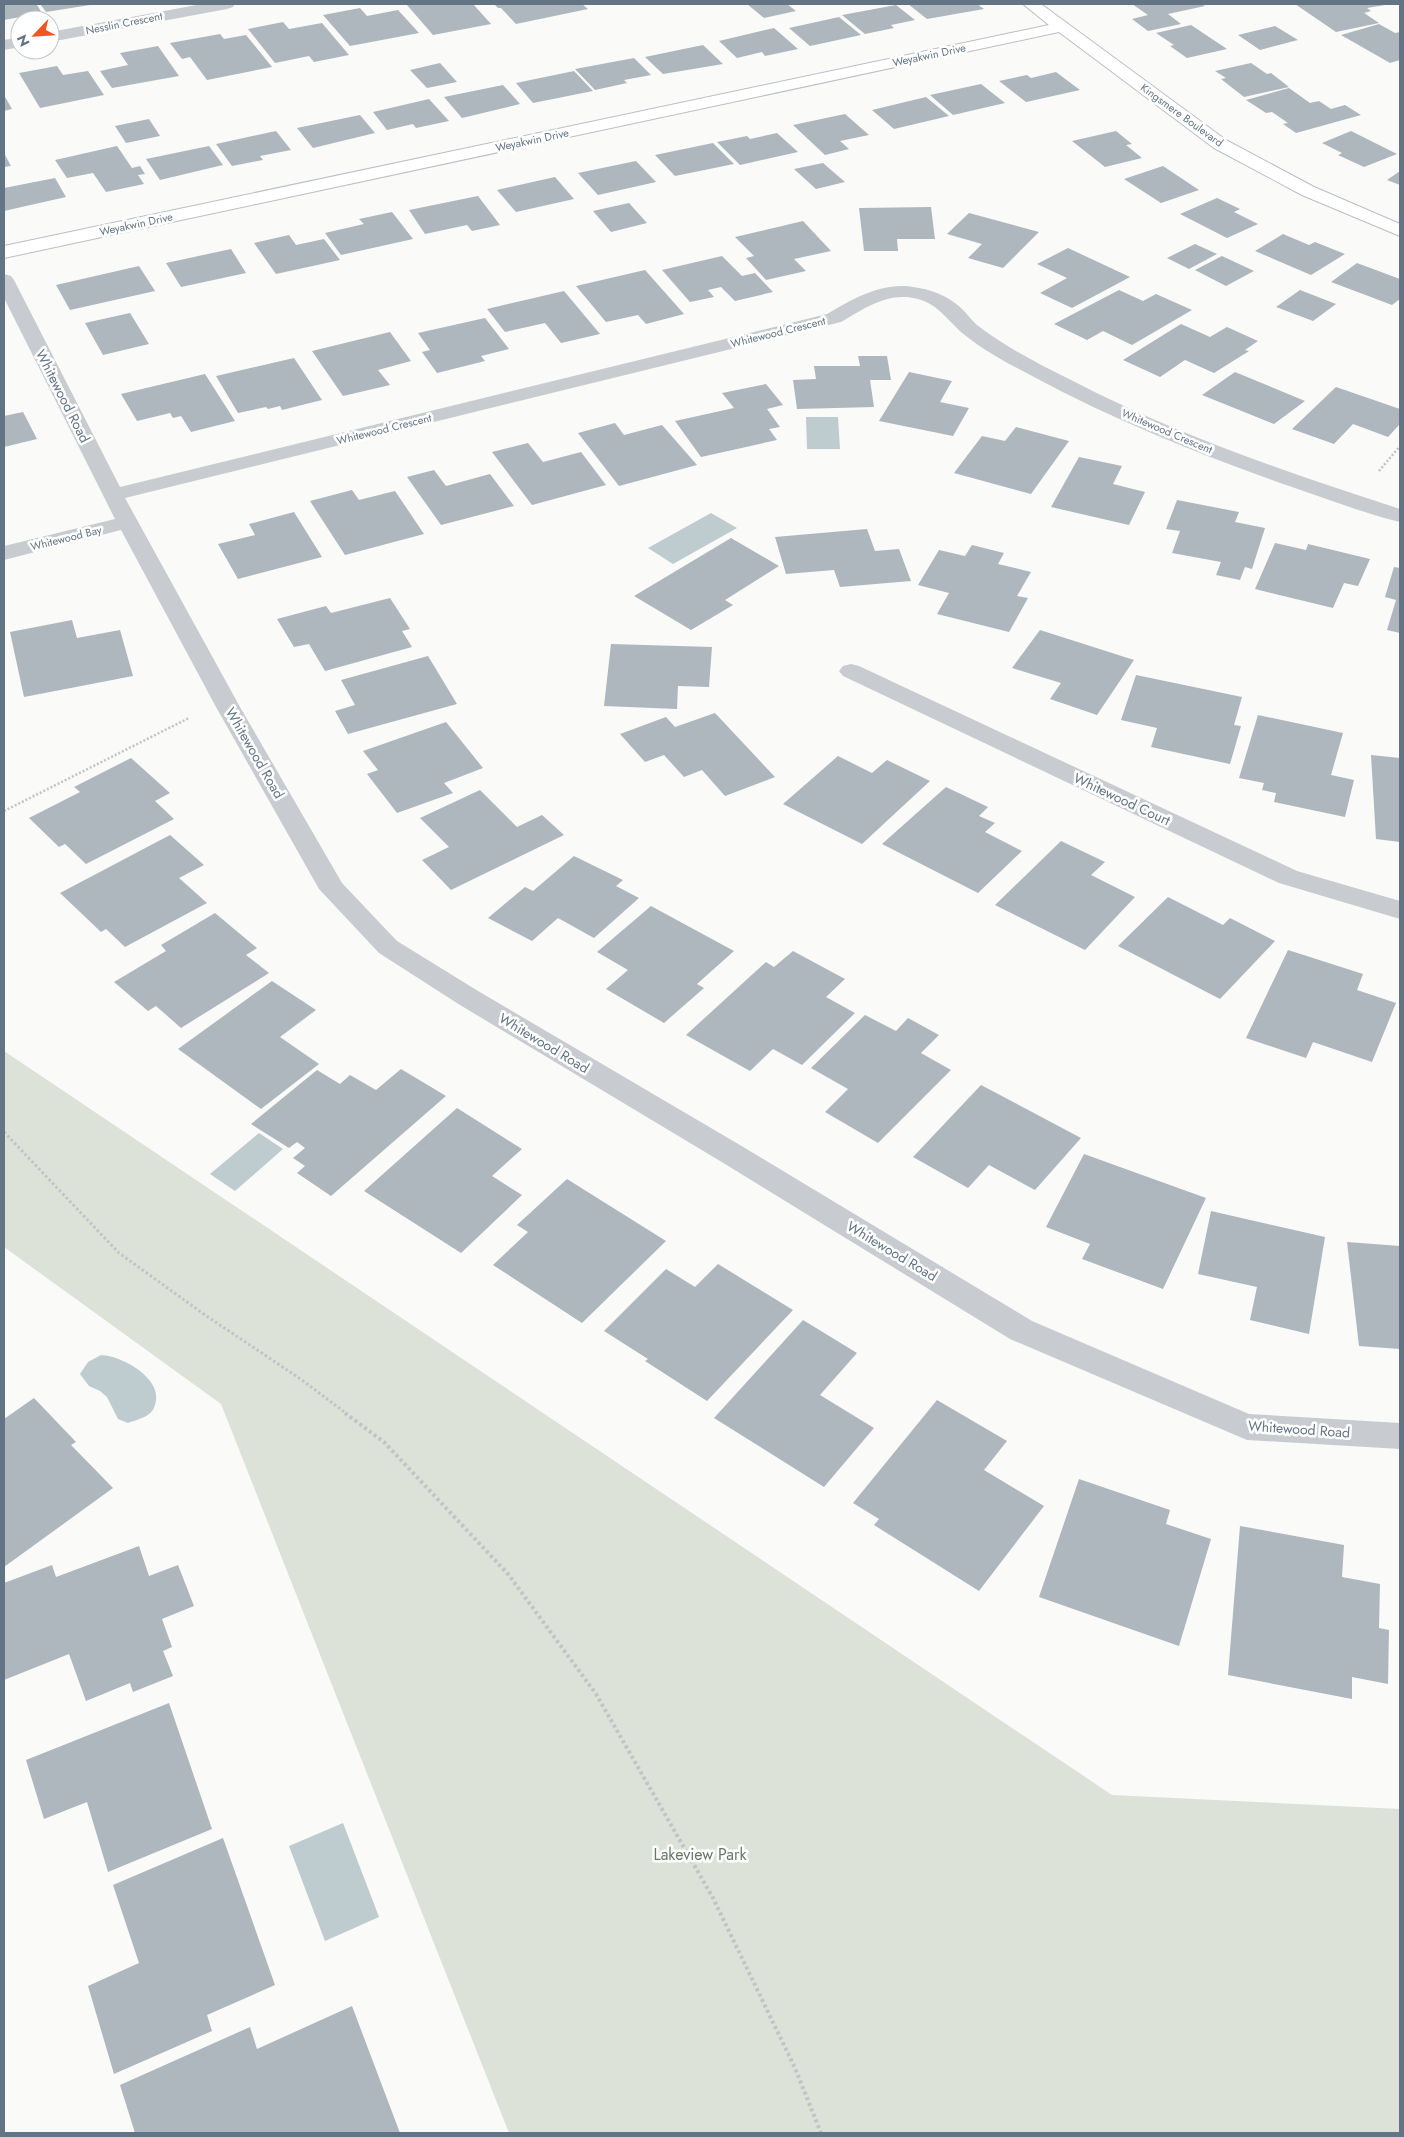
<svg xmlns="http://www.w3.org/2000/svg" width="1404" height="2137" font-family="Jost,sans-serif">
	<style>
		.green { fill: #dce2d8 }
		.water { fill: #becbcf }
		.building { fill: #aeb7bd }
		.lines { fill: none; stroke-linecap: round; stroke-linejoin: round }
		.secondary-casing { stroke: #babfc4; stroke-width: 2 }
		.path-far2 { stroke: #c1c4c6; stroke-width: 2.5; stroke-dasharray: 2 2; stroke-linecap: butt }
		.path-far1 { stroke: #c1c4c6; stroke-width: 3; stroke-dasharray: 2.5 2.5; stroke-linecap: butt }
		.path { stroke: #c1c4c6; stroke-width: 4; stroke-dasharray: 3 3; stroke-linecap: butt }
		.street { fill: #c8ccd0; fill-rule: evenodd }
		.secondary { fill: #fff; fill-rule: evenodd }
		.labels { text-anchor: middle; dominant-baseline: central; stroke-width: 5; stroke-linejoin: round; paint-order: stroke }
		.far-street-label { font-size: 11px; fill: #637585; stroke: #fff }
		.street-label { font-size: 14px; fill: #637585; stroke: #fff }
		.near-park-label { font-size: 16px; fill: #667b62; stroke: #fff }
	</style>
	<rect width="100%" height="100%" fill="#fafaf8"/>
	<path class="green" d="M4,1051L1112,1795L1400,1809V2133H509L221,1404L4,1247Z"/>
	<g class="water">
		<path d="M806,417H838L840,449H807Z"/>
		<path d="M711,513L737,528L673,564L648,548Z"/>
		<path d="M259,1133L283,1149L235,1191L210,1174Z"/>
		<path d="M101,1355C123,1356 167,1380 154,1408C150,1417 136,1420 128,1423L118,1419L107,1397L100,1391L89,1386L80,1374L88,1362Z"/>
		<path d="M343,1823L379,1917L325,1941L289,1846Z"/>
	</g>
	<g class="building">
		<path d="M4,4H34L37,5L42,13L4,20Z"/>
		<path d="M40,4H90V5L46,12Z"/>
		<path d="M473,4L491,24L433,35L407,5Z"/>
		<path d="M494,4H582L588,9L516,24L501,8H498Z"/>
		<path d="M747,4H787L796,11L764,18Z"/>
		<path d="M908,4H977L984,9L927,19Z"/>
		<path d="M1132,4H1201L1205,6L1168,14L1181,24L1148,31L1132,19L1148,15Z"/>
		<path d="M1295,4H1385V5L1367,8L1371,11L1364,13L1379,23L1336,32Z"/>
		<path d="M896,5L915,20L891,25L894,28L865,34L842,15Z"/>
		<path d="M360,8L367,16L398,10L419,33L350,46L323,15Z"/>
		<path d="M839,17L861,35L810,46L789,28Z"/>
		<path d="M283,22L289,29L322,23L349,55L314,62L309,56L275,63L248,29Z"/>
		<path d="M1379,24L1395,33L1400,32V60L1390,63L1341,35Z"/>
		<path d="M1191,25L1227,49L1187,58L1170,46L1174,45L1156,33Z"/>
		<path d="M1275,26L1298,40L1260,50L1238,35Z"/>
		<path d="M774,28L798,49L765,56L762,52L737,58L719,41Z"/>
		<path d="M220,34L224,39L246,35L272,67L207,80L190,57L182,59L170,43Z"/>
		<path d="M703,45L723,64L663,74L645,57Z"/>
		<path d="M158,46L179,76L112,88L100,71L128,65L120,53Z"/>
		<path d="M634,58L651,75L624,80L627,83L595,90L575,69Z"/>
		<path d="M440,63L457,82L427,88L410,70Z"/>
		<path d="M1251,63L1267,74L1271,73L1289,87L1244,97L1221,79L1226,78L1215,71Z"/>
		<path d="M57,66L63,75L88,71L104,95L40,108L19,73Z"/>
		<path d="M574,71L593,91L533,103L516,83Z"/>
		<path d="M1056,72L1080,90L1026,102L999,81L1027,75L1031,78Z"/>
		<path d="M981,84L1005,103L953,115L930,95Z"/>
		<path d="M503,85L520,104L462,118L444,97Z"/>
		<path d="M1289,88L1310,103L1319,101L1331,109L1345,105L1361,115L1296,133L1283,124L1288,123L1272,112L1266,113L1246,100Z"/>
		<path d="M4,95L12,109L4,111Z"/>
		<path d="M926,97L949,116L894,129L872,110Z"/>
		<path d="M429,99L449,121L416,128L413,124L387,130L373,112Z"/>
		<path d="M845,114L869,135L840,141L849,149L825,155L793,125Z"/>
		<path d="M360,115L375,133L313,148L297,128Z"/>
		<path d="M149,119L160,136L126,143L115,126Z"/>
		<path d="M276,131L291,150L260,156L263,160L232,166L216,144Z"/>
		<path d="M1116,131L1132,144L1126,145L1142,158L1105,167L1072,141Z"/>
		<path d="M1351,131L1397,154L1364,167L1338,155L1342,153L1322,143Z"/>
		<path d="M777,133L798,152L740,165L717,142L747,136L750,139Z"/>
		<path d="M713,143L734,164L675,176L655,155Z"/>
		<path d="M117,146L132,168L140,166L145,174L138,175L144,184L106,192L93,173L67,178L55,160Z"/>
		<path d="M209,146L223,165L160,180L146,159Z"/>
		<path d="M4,153L11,166L4,167Z"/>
		<path d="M636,161L656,182L598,195L578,173Z"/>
		<path d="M823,163L845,182L816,189L794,169Z"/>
		<path d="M1163,166L1199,190L1161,203L1124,179Z"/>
		<path d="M1400,171V185L1387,180Z"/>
		<path d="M555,177L574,199L516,212L497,190Z"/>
		<path d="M55,178L66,197L4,211V188Z"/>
		<path d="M478,196L500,225L472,231L467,225L425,234L409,210Z"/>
		<path d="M1217,198L1240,209L1234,212L1258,224L1227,238L1180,214Z"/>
		<path d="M629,203L647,223L611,232L593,211Z"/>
		<path d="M931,207L935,239H897L898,251H864L859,208Z"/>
		<path d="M392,212L413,239L341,255L325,233L364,224L359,219Z"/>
		<path d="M969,213L1039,232L1003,268L968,258L982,244L947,234Z"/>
		<path d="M803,221L831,251L794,259L806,271L766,280L746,258L754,256L735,237Z"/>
		<path d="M1283,234L1309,245L1315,242L1345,254L1311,275L1255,251Z"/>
		<path d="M289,235L296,245L324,239L340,260L276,274L254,243Z"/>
		<path d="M1195,244L1217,254L1189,269L1167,258Z"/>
		<path d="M1068,248L1130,277L1072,308L1040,293L1067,278L1037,264Z"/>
		<path d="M231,249L246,273L181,287L166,263Z"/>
		<path d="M722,256L742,276L755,273L773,292L735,301L721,287L708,290L714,297L690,302L662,270Z"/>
		<path d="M1222,256L1254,271L1226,286L1195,270Z"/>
		<path d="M1357,263L1400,279V299L1392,305L1331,282Z"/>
		<path d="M139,266L155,291L70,310L56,285Z"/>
		<path d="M645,270L684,314L646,324L638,315L606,322L576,286Z"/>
		<path d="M1119,290L1143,301L1156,294L1192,310L1132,345L1103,331L1087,340L1054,324Z"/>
		<path d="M1300,290L1336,304L1313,321L1276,307Z"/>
		<path d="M564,291L600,334L561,343L545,323L505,332L487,309Z"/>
		<path d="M130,313L149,344L103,355L85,323Z"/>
		<path d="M485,318L509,349L481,356L485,361L437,373L422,352L430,350L418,333Z"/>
		<path d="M1181,324L1210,337L1227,327L1258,341L1245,350L1249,351L1214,373L1185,360L1160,377L1123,360Z"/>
		<path d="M390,332L411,361L378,370L390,385L343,396L312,351Z"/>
		<path d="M858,356H887L891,380H870L874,407L797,409L793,380L816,379L814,366H860Z"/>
		<path d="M294,358L322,400L282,410L280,406L268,409L266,407L238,413L216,376Z"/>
		<path d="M909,372L952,381L940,402L969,408L953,436L879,421Z"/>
		<path d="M1235,372L1305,401L1274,424L1202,395Z"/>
		<path d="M205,374L235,421L191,432L181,416L173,418L170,413L137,421L121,394Z"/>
		<path d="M766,384L783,405L767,409L780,427L769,429L777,440L701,457L675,421L734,408L722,393Z"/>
		<path d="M1336,387L1400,409V424L1388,437L1353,424L1334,444L1292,429Z"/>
		<path d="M23,412L37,439L4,447V416Z"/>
		<path d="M615,423L624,435L662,425L697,465L619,486L578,433Z"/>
		<path d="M1016,427L1069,441L1031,494L954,473L982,436L1005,441Z"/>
		<path d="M528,443L543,462L581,452L606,485L532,505L492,452Z"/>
		<path d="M1079,457L1122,466L1113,484L1145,492L1129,525L1051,507Z"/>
		<path d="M434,470L446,486L490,474L514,506L441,525L407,477Z"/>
		<path d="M352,490L359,500L395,491L424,534L345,555L310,501Z"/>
		<path d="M1177,500L1239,512L1235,522L1265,528L1252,569L1245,567L1240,580L1216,575L1221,562L1172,553L1180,531L1166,529Z"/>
		<path d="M294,512L322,557L238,579L218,544L255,535L249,524Z"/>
		<path d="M867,529L875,551L899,549L911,581L840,587L834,570L786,574L775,537Z"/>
		<path d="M731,538L779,566L725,600L733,605L691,630L634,596Z"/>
		<path d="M1275,543L1306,550L1308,544L1370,559L1358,586L1344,583L1333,608L1255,589Z"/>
		<path d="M972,545L1004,553L998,564L1031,572L1017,596L1028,598L1009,632L937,614L949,593L918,585L939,550L965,556Z"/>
		<path d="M1394,567L1400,568V633L1387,630L1396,600L1385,597Z"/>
		<path d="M390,598L410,629L402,631L412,647L325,671L309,644L294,647L277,619L326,606L331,613Z"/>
		<path d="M72,620L77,638L120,630L133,676L24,697L10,632Z"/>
		<path d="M1040,630L1134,660L1097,715L1050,699L1061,683L1012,668Z"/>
		<path d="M611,644L712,647L709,687L678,686L677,709L604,706Z"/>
		<path d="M428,656L457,704L348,734L335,711L355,705L341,680Z"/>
		<path d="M1136,675L1242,697L1234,725L1241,726L1230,764L1151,747L1157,728L1121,720Z"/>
		<path d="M715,713L775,777L725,796L702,770L684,777L664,755L645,762L620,734L666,717L675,727Z"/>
		<path d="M1258,715L1343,733L1331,775L1354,780L1345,817L1274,802L1276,793L1262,790L1264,783L1239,778Z"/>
		<path d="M446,722L483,768L444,783L453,793L397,813L367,774L378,770L363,751Z"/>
		<path d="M1371,755L1400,758V842L1376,839Z"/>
		<path d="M838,756L872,773L887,760L930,781L862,844L783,804Z"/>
		<path d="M131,758L170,793L155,801L174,819L86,864L65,844L59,847L29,818L80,792L74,787Z"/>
		<path d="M946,787L988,807L979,816L995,823L985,832L1022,851L978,893L882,844Z"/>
		<path d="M480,790L517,827L542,815L564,835L451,890L422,860L449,847L420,818Z"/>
		<path d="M170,835L204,865L179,878L207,903L125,947L106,929L101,932L60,893Z"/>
		<path d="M1061,841L1105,862L1091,875L1135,897L1085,950L995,905Z"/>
		<path d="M574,856L623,880L616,886L639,898L594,938L558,918L532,941L488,918L525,887L533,891Z"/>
		<path d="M1168,897L1223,925L1230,918L1275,941L1220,999L1118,946Z"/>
		<path d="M651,906L734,951L697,984L704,988L664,1023L606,989L628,970L597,952Z"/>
		<path d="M215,913L257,948L246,955L269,973L181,1028L156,1006L148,1011L114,982L166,951L161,945Z"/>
		<path d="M1288,950L1363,974L1357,990L1396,1003L1372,1062L1313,1042L1306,1058L1246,1038Z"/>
		<path d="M793,951L845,979L826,997L855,1013L802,1065L773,1049L750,1071L686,1035L766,962L774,967Z"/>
		<path d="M272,981L316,1010L280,1037L319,1064L261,1109L178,1049Z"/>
		<path d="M865,1015L896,1031L908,1018L939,1035L921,1053L951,1070L878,1143L825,1112L848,1089L811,1068Z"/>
		<path d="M401,1069L446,1096L331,1196L297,1173L305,1166L293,1158L305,1148L297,1142L289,1148L251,1124L317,1070L340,1084L350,1075L376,1090Z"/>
		<path d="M981,1085L1081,1138L1035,1190L989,1165L968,1188L913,1157Z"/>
		<path d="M457,1108L522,1149L492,1176L522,1195L461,1253L364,1191Z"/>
		<path d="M1084,1154L1206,1198L1163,1289L1082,1259L1090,1244L1046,1227Z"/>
		<path d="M567,1179L666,1241L582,1323L493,1265L528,1232L517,1225Z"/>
		<path d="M1211,1211L1325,1237L1309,1334L1250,1320L1257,1287L1198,1274Z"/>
		<path d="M1347,1242L1400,1246V1349L1359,1346Z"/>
		<path d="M718,1264L793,1310L707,1401L645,1361L648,1359L604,1331L666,1269L695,1287Z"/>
		<path d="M803,1320L857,1353L820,1395L874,1428L824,1487L714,1418Z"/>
		<path d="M34,1398L76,1442L71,1445L113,1488L4,1567V1419Z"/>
		<path d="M937,1400L1007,1441L984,1470L1044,1506L979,1591L874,1525L879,1519L853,1503Z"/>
		<path d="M1079,1479L1170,1510L1166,1524L1211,1539L1179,1646L1039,1597Z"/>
		<path d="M1240,1526L1344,1545L1342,1577L1380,1584L1379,1628L1389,1630L1388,1684L1352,1677V1699L1228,1675Z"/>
		<path d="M139,1546L149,1576L178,1565L194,1606L162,1619L172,1647L163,1651L173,1676L133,1692L130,1683L86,1701L69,1654L4,1680V1583L52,1565L56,1577Z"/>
		<path d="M169,1703L212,1829L108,1872L87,1802L44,1819L26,1760Z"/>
		<path d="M223,1838L275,1985L207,2015L212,2031L114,2074L88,1986L139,1963L113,1885Z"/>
		<path d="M352,2006L400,2133H135L120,2085L250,2027L257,2049Z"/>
	</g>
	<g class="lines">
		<defs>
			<path id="secondary" d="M1023,4H1041L1226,140L1314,187L1400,224V236L1302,195L1214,148L1059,32L4,258V246L1049,25Z"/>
		</defs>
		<use href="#secondary" class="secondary-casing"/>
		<g class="path-far2">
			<path d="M1379,471L1400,446"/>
			<path d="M4,811L189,718"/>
		</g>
		<path class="path-far1" d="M4,1132L119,1253L205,1315L302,1380L347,1414"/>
		<path class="path" d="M345,1413L384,1442L508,1574L596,1694L713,1898L795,2068L821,2133"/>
		<g class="street">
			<path d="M202,4H235L233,7L227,9L50,42V32Z"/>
			<path d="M20,37V47L4,50V40Z"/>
			<path d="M4,274L11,276L14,280L120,487L827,314C856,297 885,280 919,288C937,291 953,299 965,312C970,318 975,324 981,328C1009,349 1041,365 1073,381C1177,435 1289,473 1400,509V522C1363,513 1327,499 1292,487C1203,456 1116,421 1034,377C1011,365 986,352 966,336C949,323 940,305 918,299C889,291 865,308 841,322L125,498L240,707L342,883L397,941L478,991L745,1148L1032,1321L1249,1414L1400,1423V1449L1247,1440L1010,1339L725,1164L460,1005L379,953L319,889L216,707L121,530L4,560V546L115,519L4,298Z"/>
			<path d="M851,664L859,666L1297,871L1400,901V919L1279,883L843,676L839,671L843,666Z"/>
		</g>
		<use href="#secondary" class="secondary"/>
	</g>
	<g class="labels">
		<g class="far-street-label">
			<text transform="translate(124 23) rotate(-11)">Nesslin Crescent</text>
			<text transform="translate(929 55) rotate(-12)">Weyakwin Drive</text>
			<text transform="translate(1182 115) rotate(36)">Kingsmere Boulevard</text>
			<text transform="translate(532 140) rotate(-12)">Weyakwin Drive</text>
			<text transform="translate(136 224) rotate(-12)">Weyakwin Drive</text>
			<text transform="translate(778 332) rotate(-14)">Whitewood Crescent</text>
			<text transform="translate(384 429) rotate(-14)">Whitewood Crescent</text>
			<text transform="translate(1167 431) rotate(23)">Whitewood Crescent</text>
			<text transform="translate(66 538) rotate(-14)">Whitewood Bay</text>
		</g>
		<g class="street-label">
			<text transform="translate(63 396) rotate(63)">Whitewood Road</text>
			<text transform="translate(255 753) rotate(60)">Whitewood Road</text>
			<text transform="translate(1122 799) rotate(25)">Whitewood Court</text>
			<text transform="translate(544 1043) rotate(31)">Whitewood Road</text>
			<text transform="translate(892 1251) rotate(31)">Whitewood Road</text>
			<text transform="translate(1299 1429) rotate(4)">Whitewood Road</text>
		</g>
		<g class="near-park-label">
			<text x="700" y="1854">Lakeview Park</text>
		</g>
	</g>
	<rect width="1404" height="2137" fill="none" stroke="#637585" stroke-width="10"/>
	<g transform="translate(35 35) rotate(245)"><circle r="24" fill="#ffffff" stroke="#c1c8ce"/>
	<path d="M0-4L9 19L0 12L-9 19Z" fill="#f05522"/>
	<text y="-8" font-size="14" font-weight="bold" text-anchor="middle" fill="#637585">N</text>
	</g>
</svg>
